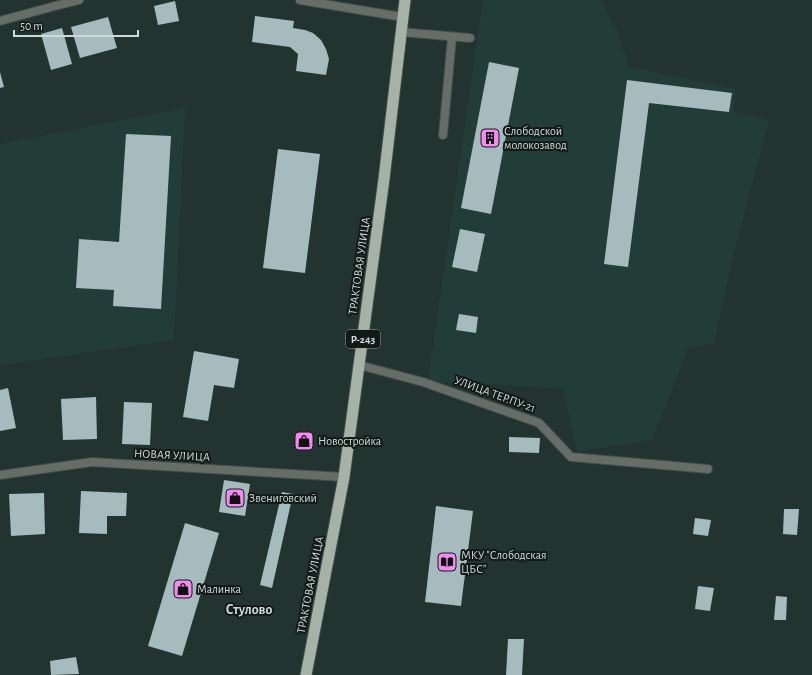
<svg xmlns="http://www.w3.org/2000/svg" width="812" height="675" font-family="'Alegreya Sans',sans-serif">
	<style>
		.built { fill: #223d37 }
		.building { fill: #a5bbbe }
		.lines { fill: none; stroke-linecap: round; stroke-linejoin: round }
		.service-casing { stroke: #3f4f4b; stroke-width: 10 }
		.minor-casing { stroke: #3f4f4b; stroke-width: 10 }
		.trunk-casing { stroke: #3f4f4b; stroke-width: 13 }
		.service { stroke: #666c67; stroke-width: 8 }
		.minor { stroke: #666c67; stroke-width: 8 }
		.trunk { stroke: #a6b2a6; stroke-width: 11 }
		.labels { text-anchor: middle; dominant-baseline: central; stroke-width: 4; stroke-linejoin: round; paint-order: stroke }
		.shield { fill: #121a18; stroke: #96a09e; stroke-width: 1 }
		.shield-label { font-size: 11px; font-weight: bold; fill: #cfdad7 }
		.poi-label { font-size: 12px; fill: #cfdad7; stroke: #121a18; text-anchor: start }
		.street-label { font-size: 12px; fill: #cfdad7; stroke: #121a18 }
		.quarter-label { font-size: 14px; font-weight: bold; fill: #cfdad7; stroke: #121a18 }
	</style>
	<rect width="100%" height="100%" fill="#233430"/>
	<g class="built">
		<path d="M483,0H600L616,28L629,67L735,89L734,112L769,120L734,252L714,343L688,348L652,440L577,452L569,413L562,388L428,381Z"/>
		<path d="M185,108L174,340L0,365V144Z"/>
	</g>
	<g class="building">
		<path d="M175,1L179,21L158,25L154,6Z"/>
		<path d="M255,16L294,21L293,28L305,30L313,33L321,40L326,49L329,59L326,75L296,71L298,54L290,47L252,42Z"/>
		<path d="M108,17L117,48L80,58L71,27Z"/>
		<path d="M62,28L72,64L51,70L41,34Z"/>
		<path d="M489,62L519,68L491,214L461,208Z"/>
		<path d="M0,72L4,87L0,88Z"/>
		<path d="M627,80L732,93L729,112L649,103L628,267L604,264Z"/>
		<path d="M126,134L171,136L161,309L113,306L114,290L76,288L79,239L119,242Z"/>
		<path d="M278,149L320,154L305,273L263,268Z"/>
		<path d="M460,229L485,234L477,272L452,267Z"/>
		<path d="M459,314L478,317L476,333L456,330Z"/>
		<path d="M194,351L239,359L234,388L214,385L208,421L183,417Z"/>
		<path d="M8,388L16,428L0,431V390Z"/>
		<path d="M96,397L97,439L63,440L61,399Z"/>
		<path d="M124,402L152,403L150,445L122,444Z"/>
		<path d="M509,437L540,438L539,453L509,452Z"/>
		<path d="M224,480L250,484L245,516L219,512Z"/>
		<path d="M81,491L127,493L126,516H107V534L79,533Z"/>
		<path d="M282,492L293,494L272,588L260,585Z"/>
		<path d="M44,493L45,534L11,536L9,494Z"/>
		<path d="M436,506L473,511L461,606L425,602Z"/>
		<path d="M784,509H799L797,535L783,534Z"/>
		<path d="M695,518L711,520L708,536L693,534Z"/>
		<path d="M185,523L219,533L182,656L148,646Z"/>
		<path d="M698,586L714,588L710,611L695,609Z"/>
		<path d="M776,596L787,597L786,620H774Z"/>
		<path d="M508,639H524L522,675H506Z"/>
		<path d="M76,657L79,674L51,675L50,661Z"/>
	</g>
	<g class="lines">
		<defs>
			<g id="service">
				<path d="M401,32L470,38"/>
				<path d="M443,135L452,37"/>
			</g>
			<g id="minor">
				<path d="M300,0L402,17"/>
				<path d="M0,21L55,6L79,0"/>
				<path d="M359,365L423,382L539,423L571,457L708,469"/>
				<path d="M0,475L92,462L344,477"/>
			</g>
			<path id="trunk" d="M306,675L344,477L384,179L405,0"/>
		</defs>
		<use href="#service" class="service-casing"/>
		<use href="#minor" class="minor-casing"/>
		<use href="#trunk" class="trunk-casing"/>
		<use href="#service" class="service"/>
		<use href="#minor" class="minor"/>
		<use href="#trunk" class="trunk"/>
	</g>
	<defs>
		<symbol id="building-square" viewBox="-11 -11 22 22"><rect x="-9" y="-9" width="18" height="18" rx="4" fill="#f489f0" stroke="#121a18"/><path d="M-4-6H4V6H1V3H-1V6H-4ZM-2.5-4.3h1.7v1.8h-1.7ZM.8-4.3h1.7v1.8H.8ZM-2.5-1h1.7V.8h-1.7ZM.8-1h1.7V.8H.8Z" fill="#111"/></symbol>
		<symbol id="shop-square" viewBox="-11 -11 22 22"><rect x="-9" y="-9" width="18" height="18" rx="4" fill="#f489f0" stroke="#121a18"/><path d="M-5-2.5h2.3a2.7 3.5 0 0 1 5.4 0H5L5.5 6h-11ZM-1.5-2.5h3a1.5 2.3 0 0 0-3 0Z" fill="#111"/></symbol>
		<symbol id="library-square" viewBox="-11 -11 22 22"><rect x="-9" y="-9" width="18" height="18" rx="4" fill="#f489f0" stroke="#121a18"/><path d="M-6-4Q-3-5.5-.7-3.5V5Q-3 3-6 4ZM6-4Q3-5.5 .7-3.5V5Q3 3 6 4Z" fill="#111"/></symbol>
	</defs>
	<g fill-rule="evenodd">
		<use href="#building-square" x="479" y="127" width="22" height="22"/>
		<use href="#shop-square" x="293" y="430" width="22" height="22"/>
		<use href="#shop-square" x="224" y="487" width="22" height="22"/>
		<use href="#library-square" x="436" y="551" width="22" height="22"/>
		<use href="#shop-square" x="172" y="578" width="22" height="22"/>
	</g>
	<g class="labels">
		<rect class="shield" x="346" y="330" width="34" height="18" rx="3"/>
		<g class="shield-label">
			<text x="363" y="339">Р-243</text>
		</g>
		<g class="poi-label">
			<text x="504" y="131">Слободской<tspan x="504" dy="14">молокозавод</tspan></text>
			<text x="318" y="441">Новостройка</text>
			<text x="249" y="498">Звениговский</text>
			<text x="461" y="555">МКУ "Слободская<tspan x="461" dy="14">ЦБС"</tspan></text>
			<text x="197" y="589">Малинка</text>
		</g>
		<g class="street-label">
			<text transform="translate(359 266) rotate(-82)">ТРАКТОВАЯ УЛИЦА</text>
			<text transform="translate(495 394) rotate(20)">УЛИЦА ТЕР.ПУ-21</text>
			<text transform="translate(172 455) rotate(3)">НОВАЯ УЛИЦА</text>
			<text transform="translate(310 585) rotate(-79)">ТРАКТОВАЯ УЛИЦА</text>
		</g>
		<g class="quarter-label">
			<text x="249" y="610">Стулово</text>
		</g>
	</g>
	<path d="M14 30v6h124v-6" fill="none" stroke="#cfdad7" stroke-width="2"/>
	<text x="20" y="30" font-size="12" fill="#cfdad7" stroke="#121a18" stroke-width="3" paint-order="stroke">50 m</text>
</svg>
